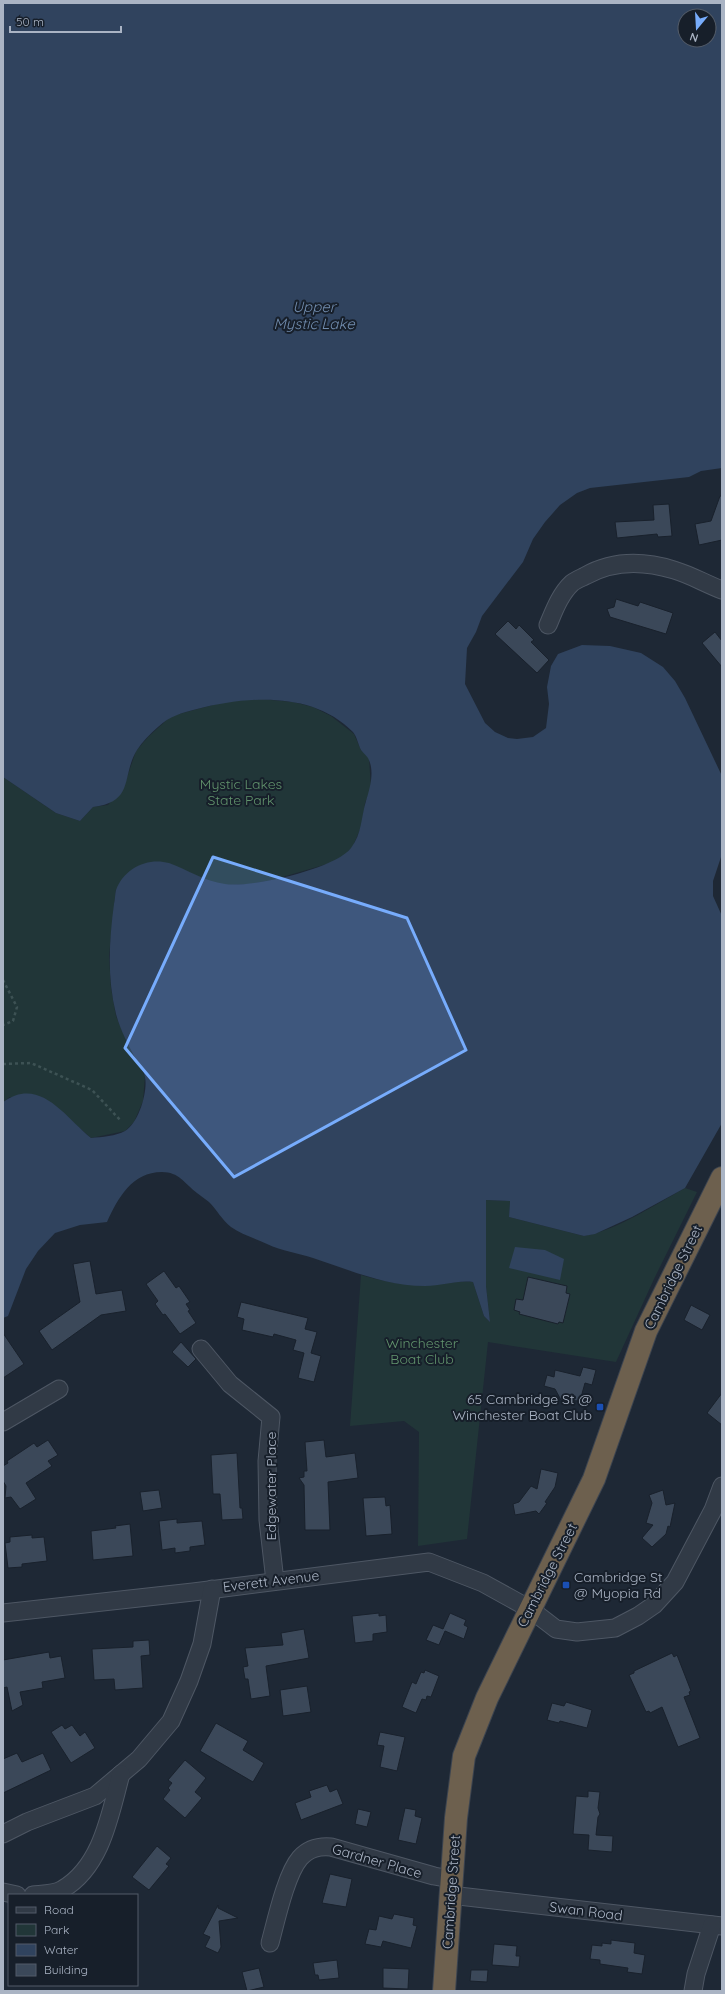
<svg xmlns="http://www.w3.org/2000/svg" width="725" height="1994" font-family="Quicksand,sans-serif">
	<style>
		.green { fill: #213638 }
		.water { fill: #30435e; fill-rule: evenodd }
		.building { fill: #3b4859; stroke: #19212c }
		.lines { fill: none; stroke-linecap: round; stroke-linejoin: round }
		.minor-casing { stroke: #4e5764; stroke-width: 19 }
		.highway-casing { stroke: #3c4450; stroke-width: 24 }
		.path { stroke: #3d5254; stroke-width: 2.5; stroke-dasharray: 3 3; stroke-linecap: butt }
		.minor { stroke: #313a46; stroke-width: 17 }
		.highway { stroke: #6d604e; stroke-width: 22 }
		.marked { fill: #77acfc; fill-opacity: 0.2; stroke: #77acfc; stroke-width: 3; stroke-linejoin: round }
		.transit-dot { fill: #1a4fb4; stroke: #171f2a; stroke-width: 1.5 }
		.labels { text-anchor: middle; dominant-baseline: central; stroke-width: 4; stroke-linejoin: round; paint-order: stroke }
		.park-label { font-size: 14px; fill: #62946d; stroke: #171f2a }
		.street-label { font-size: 14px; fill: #aab4c4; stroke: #171f2a }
		.poi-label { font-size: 14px; fill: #aab4c4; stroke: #171f2a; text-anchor: end }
		.water-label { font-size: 15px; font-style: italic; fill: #718cae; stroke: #171f2a }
	</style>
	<rect width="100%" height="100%" fill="#1e2835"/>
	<g class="green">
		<path d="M261,699L293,702L313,707L331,716L354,734L361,750L369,758L371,788L365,803L362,825L353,846L345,855L334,862L272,880L250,884L228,885L210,882L167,863L116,889L109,956L111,988L116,1016L128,1045L145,1076L143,1101L134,1122L125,1131L91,1138L69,1119L10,1097L3,1102V777L56,813L80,821L93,807L108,805L124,786L136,751L148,737L171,716L228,701Z"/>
		<path d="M685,1188L697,1192L654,1279L616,1362L488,1342L467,1539L418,1546L419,1432L404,1421L350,1426L361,1275C382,1281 404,1286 426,1285C442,1285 457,1280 473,1282L484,1316L490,1322L486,1286V1200L510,1201L509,1217L584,1236C620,1229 654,1205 685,1188Z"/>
	</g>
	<g class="water">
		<path d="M3,3H722V468L701,471L689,477L590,488L577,493L560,505L545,522L533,539L523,562L482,616L476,632L467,648L465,684L485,723L495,732L508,738L517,739L533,737L546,728L549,704L547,687L551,666L558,654L582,645L610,646L641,653L663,667L675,681L685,698L722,776V854L713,881V896L722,916V1123L685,1188L632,1217L595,1234L584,1236L509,1217L510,1201L486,1200V1286L490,1322L484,1316L473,1282C457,1280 442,1286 425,1286C385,1286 350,1270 313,1258C298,1253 282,1251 267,1244C256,1239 241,1234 231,1227C222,1220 217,1210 209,1202C205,1199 201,1196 197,1193C184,1183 179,1172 162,1172C132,1172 118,1198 107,1222L80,1225L55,1233L38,1251L26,1269L8,1316L3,1318V1102C40,1076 64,1116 91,1138C102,1137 116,1136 125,1131C139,1123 148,1091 145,1077C144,1071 139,1064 136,1059C128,1045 120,1029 116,1014C107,978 109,941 114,904C115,900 115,894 116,890C124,868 148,857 169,863C188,870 204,881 225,884C251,888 335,869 351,848C362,834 361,817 366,801C370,788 375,771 368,758C366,755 363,753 361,750C358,744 357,737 353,732C313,691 248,696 197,709C181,713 170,716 158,727C150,734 143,741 137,750C121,776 135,802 93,807L80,821L56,813L3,777ZM685,16H709V40H685Z"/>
		<path d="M515,1247L545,1250L564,1259L560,1280L509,1268Z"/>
	</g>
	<g class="building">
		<path d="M720,496H722V540L699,545L695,524L711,521Z"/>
		<path d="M669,504L672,536L658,537L657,534L617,538L615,522L654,520L653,505Z"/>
		<path d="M616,599L638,606L640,602L673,613L666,634L610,617L607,609L614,607Z"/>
		<path d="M508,621L516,629L519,625L534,640L531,642L549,660L537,673L495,634Z"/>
		<path d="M715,632L722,641V667L702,643Z"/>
		<path d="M90,1261L96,1294L122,1290L126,1311L101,1315L52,1350L39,1331L80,1302L73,1264Z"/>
		<path d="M164,1271L176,1288L179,1286L190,1302L186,1304L190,1310L188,1311L196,1323L180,1334L165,1314L163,1315L155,1304L158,1301L146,1284Z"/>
		<path d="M528,1277L567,1286L566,1293L570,1294L563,1323L559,1322L558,1324L519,1314L520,1312L514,1310L516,1299L523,1300Z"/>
		<path d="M241,1302L308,1318L305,1329L317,1332L311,1353L321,1356L314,1382L298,1378L304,1353L293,1350L296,1340L274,1334L273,1337L242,1330L244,1319L237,1317Z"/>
		<path d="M691,1305L710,1315L702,1330L684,1320Z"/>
		<path d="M3,1333L24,1364L3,1378Z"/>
		<path d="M181,1342L196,1359L188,1367L172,1352Z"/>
		<path d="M583,1367L596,1370L592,1385L585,1383L580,1401L561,1400L555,1389L544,1386L547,1375L554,1377L555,1370L580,1376Z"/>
		<path d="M722,1393V1425L707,1413Z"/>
		<path d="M48,1440L58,1455L48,1461L52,1466L26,1483L36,1499L20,1509L11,1497L5,1498L6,1486L3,1481V1466L8,1463L7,1461L34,1443L37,1447Z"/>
		<path d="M324,1440L326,1457L355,1453L358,1478L328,1482L330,1530H305L304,1485L299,1478L304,1477V1471H307L305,1442Z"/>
		<path d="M237,1453L240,1508H242L243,1519L222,1520L220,1494H213L211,1455Z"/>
		<path d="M541,1469L558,1473L555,1487L545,1502L547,1503L539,1514L536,1511L515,1515L513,1504L519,1502L531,1486L537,1489Z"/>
		<path d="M159,1490L162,1508L143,1511L140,1492Z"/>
		<path d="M663,1490L666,1505L675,1503L670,1527L668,1526L666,1534L652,1547L642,1538L653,1525L646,1523L652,1503L649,1495Z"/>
		<path d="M385,1497L386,1506L390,1505L392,1534L366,1536L363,1498Z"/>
		<path d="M177,1519V1523L202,1521L205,1545L190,1547V1551L175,1553V1548L162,1550L159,1521Z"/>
		<path d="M130,1524L133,1556L93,1560L91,1531L116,1528L115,1526Z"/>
		<path d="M32,1535V1538L44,1537L47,1561L22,1564V1567L8,1568L5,1543L10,1542V1537Z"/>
		<path d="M379,1613V1616L386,1615L387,1632L373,1634V1641L355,1643L352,1616Z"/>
		<path d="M450,1613L466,1620L464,1625L468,1627L464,1639L445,1631L439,1645L426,1640L433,1625L443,1629Z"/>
		<path d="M304,1629L309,1658L266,1666L270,1696L251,1699L248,1679H245L243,1667L248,1666L245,1648L283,1645L281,1633Z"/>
		<path d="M149,1640L150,1655L141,1656L143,1688L115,1690L114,1679L94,1680L92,1649L133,1647V1641Z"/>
		<path d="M49,1652L50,1658L61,1656L65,1678L42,1682L43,1688L20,1692L23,1705L12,1711L7,1687L3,1688V1660Z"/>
		<path d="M672,1653L674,1657L677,1655L691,1691L689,1692L690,1695L684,1697L700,1738L678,1747L662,1707L650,1713L649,1711L646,1712L629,1675L634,1673V1671Z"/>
		<path d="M425,1670L439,1676L431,1697L427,1696L426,1700L422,1699L416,1713L402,1707L412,1682L416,1684L421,1672L424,1673Z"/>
		<path d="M307,1686L311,1712L283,1716L280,1690Z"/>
		<path d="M566,1702L592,1710L587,1728L560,1721L559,1723L547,1720L552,1703L564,1706Z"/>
		<path d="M216,1723L248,1741L243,1750L264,1763L253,1782L200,1751Z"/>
		<path d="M62,1725L65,1729L72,1725L80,1736L85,1732L95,1748L71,1763L51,1732Z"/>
		<path d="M380,1732L405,1737L397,1771L380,1767L384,1746L377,1745Z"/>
		<path d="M17,1753L22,1762L43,1753L51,1770L3,1793V1759Z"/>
		<path d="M185,1760L206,1778L195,1792L202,1798L185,1818L163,1799L170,1790L168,1788L172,1783L168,1780Z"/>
		<path d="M327,1785L330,1792L337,1789L343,1804L301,1820L295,1803L311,1797L309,1791Z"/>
		<path d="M588,1791L600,1792L598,1808L600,1814L598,1817L596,1835L613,1836L612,1852L588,1850L589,1835L573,1834L576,1796L588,1797Z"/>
		<path d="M405,1808L416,1810L415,1816L422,1818L416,1844L398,1840Z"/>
		<path d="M358,1809L371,1812L367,1827L355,1824Z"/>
		<path d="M157,1846L171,1858L166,1864L169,1866L149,1890L132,1877Z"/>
		<path d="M330,1874L352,1879L346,1907L322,1903Z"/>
		<path d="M218,1905V1908L238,1918L219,1921L221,1947L218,1953L205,1947L210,1937L203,1934Z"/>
		<path d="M394,1914L414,1918L413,1925L417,1926L411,1948L383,1941L381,1947L365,1944L369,1929L376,1930L379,1916L392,1919Z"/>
		<path d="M611,1940L635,1943L634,1953L645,1955L642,1974L627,1972L628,1968L600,1964V1960L590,1959L592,1945L602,1946V1943L611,1944Z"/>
		<path d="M494,1944L517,1946L516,1956H520L519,1967L492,1965Z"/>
		<path d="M337,1960L339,1978L319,1980L318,1975H315L313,1963Z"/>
		<path d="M259,1968L264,1987L247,1991L242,1972Z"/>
		<path d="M383,1968L409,1969L408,1989L383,1988Z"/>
		<path d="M471,1970H488L487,1982L470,1981Z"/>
	</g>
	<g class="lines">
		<defs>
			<g id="minor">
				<path d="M548,625C554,611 560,594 572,583C576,580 581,578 585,576C613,560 645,561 674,570C691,575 706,584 722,590"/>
				<path d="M201,1349L230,1384L271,1417L267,1461L268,1520L275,1581"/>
				<path d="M3,1422L59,1389"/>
				<path d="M3,1613L193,1592L429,1562L483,1583L530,1609L556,1629L577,1632L615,1628L638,1616L654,1605L675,1582L713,1510L722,1486"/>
				<path d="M3,1834L27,1822L95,1796L139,1759L171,1721L189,1681L202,1644L212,1589"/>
				<path d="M3,1892L17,1895"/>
				<path d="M33,1895C42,1894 56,1894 63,1889C102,1866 110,1814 121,1774"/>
				<path d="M450,1895L722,1926"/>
				<path d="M270,1943C276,1921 286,1874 300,1858C309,1848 319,1846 331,1847L434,1876L451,1879"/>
				<path d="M693,1991L696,1974L712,1925"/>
			</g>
			<path id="highway" d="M444,1991L456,1818L464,1756L487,1698L594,1479L646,1331L722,1178"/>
		</defs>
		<use href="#minor" class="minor-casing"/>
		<use href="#highway" class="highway-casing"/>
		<g class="path">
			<path d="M3,980L17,1007L13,1021L3,1025"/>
			<path d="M3,1064L31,1063L92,1090L121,1121"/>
		</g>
		<use href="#minor" class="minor"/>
		<use href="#highway" class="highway"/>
	</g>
	<path class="marked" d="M213,857L407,918L466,1050L234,1177L125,1048Z"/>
	<g class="transit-dot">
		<rect x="596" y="1403" width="8" height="8" rx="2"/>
		<rect x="562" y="1581" width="8" height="8" rx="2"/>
	</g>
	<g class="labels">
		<g class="park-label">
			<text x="241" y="784">Mystic Lakes<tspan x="241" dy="16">State Park</tspan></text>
			<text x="422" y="1343">Winchester<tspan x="422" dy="16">Boat Club</tspan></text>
		</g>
		<g class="street-label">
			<text transform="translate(673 1277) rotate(-64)">Cambridge Street</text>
			<text transform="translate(271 1486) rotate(-90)">Edgewater Place</text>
			<text transform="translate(547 1575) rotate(-63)">Cambridge Street</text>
			<text transform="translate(271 1581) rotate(-7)">Everett Avenue</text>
			<text transform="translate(377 1861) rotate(16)">Gardner Place</text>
			<text transform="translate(451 1892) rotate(-86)">Cambridge Street</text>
			<text transform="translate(586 1911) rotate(7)">Swan Road</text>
		</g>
		<g class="poi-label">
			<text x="592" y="1399">65 Cambridge St @<tspan x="592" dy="16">Winchester Boat Club</tspan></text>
			<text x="574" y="1577" text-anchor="start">Cambridge St<tspan x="574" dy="16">@ Myopia Rd</tspan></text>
		</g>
		<g class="water-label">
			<text x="314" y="306">Upper<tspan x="314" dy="17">Mystic Lake</tspan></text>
		</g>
	</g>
	<rect width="725" height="1994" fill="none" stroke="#aab4c4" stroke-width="8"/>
	<rect x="8" y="1894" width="130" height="92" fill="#171f2a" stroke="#525b68"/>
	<rect x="16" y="1907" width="20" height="6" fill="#313a46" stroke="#525b68"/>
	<text x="44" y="1914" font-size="12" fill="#aab4c4">Road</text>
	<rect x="16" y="1924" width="20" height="12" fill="#213638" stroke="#525b68"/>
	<text x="44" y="1934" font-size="12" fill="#aab4c4">Park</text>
	<rect x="16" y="1944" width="20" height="12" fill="#30435e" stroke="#525b68"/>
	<text x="44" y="1954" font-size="12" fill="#aab4c4">Water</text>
	<rect x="16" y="1964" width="20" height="12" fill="#3b4859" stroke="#525b68"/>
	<text x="44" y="1974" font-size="12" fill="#aab4c4">Building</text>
	<g transform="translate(697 28) rotate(198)"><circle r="19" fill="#171f2a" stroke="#525b68"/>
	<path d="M0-3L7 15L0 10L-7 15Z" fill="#77acfc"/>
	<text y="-6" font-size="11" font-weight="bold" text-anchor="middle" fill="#aab4c4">N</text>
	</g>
	<path d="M10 26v6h111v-6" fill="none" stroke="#aab4c4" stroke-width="2"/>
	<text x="16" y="26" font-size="12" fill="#aab4c4" stroke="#171f2a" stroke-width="3" paint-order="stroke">50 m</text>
</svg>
